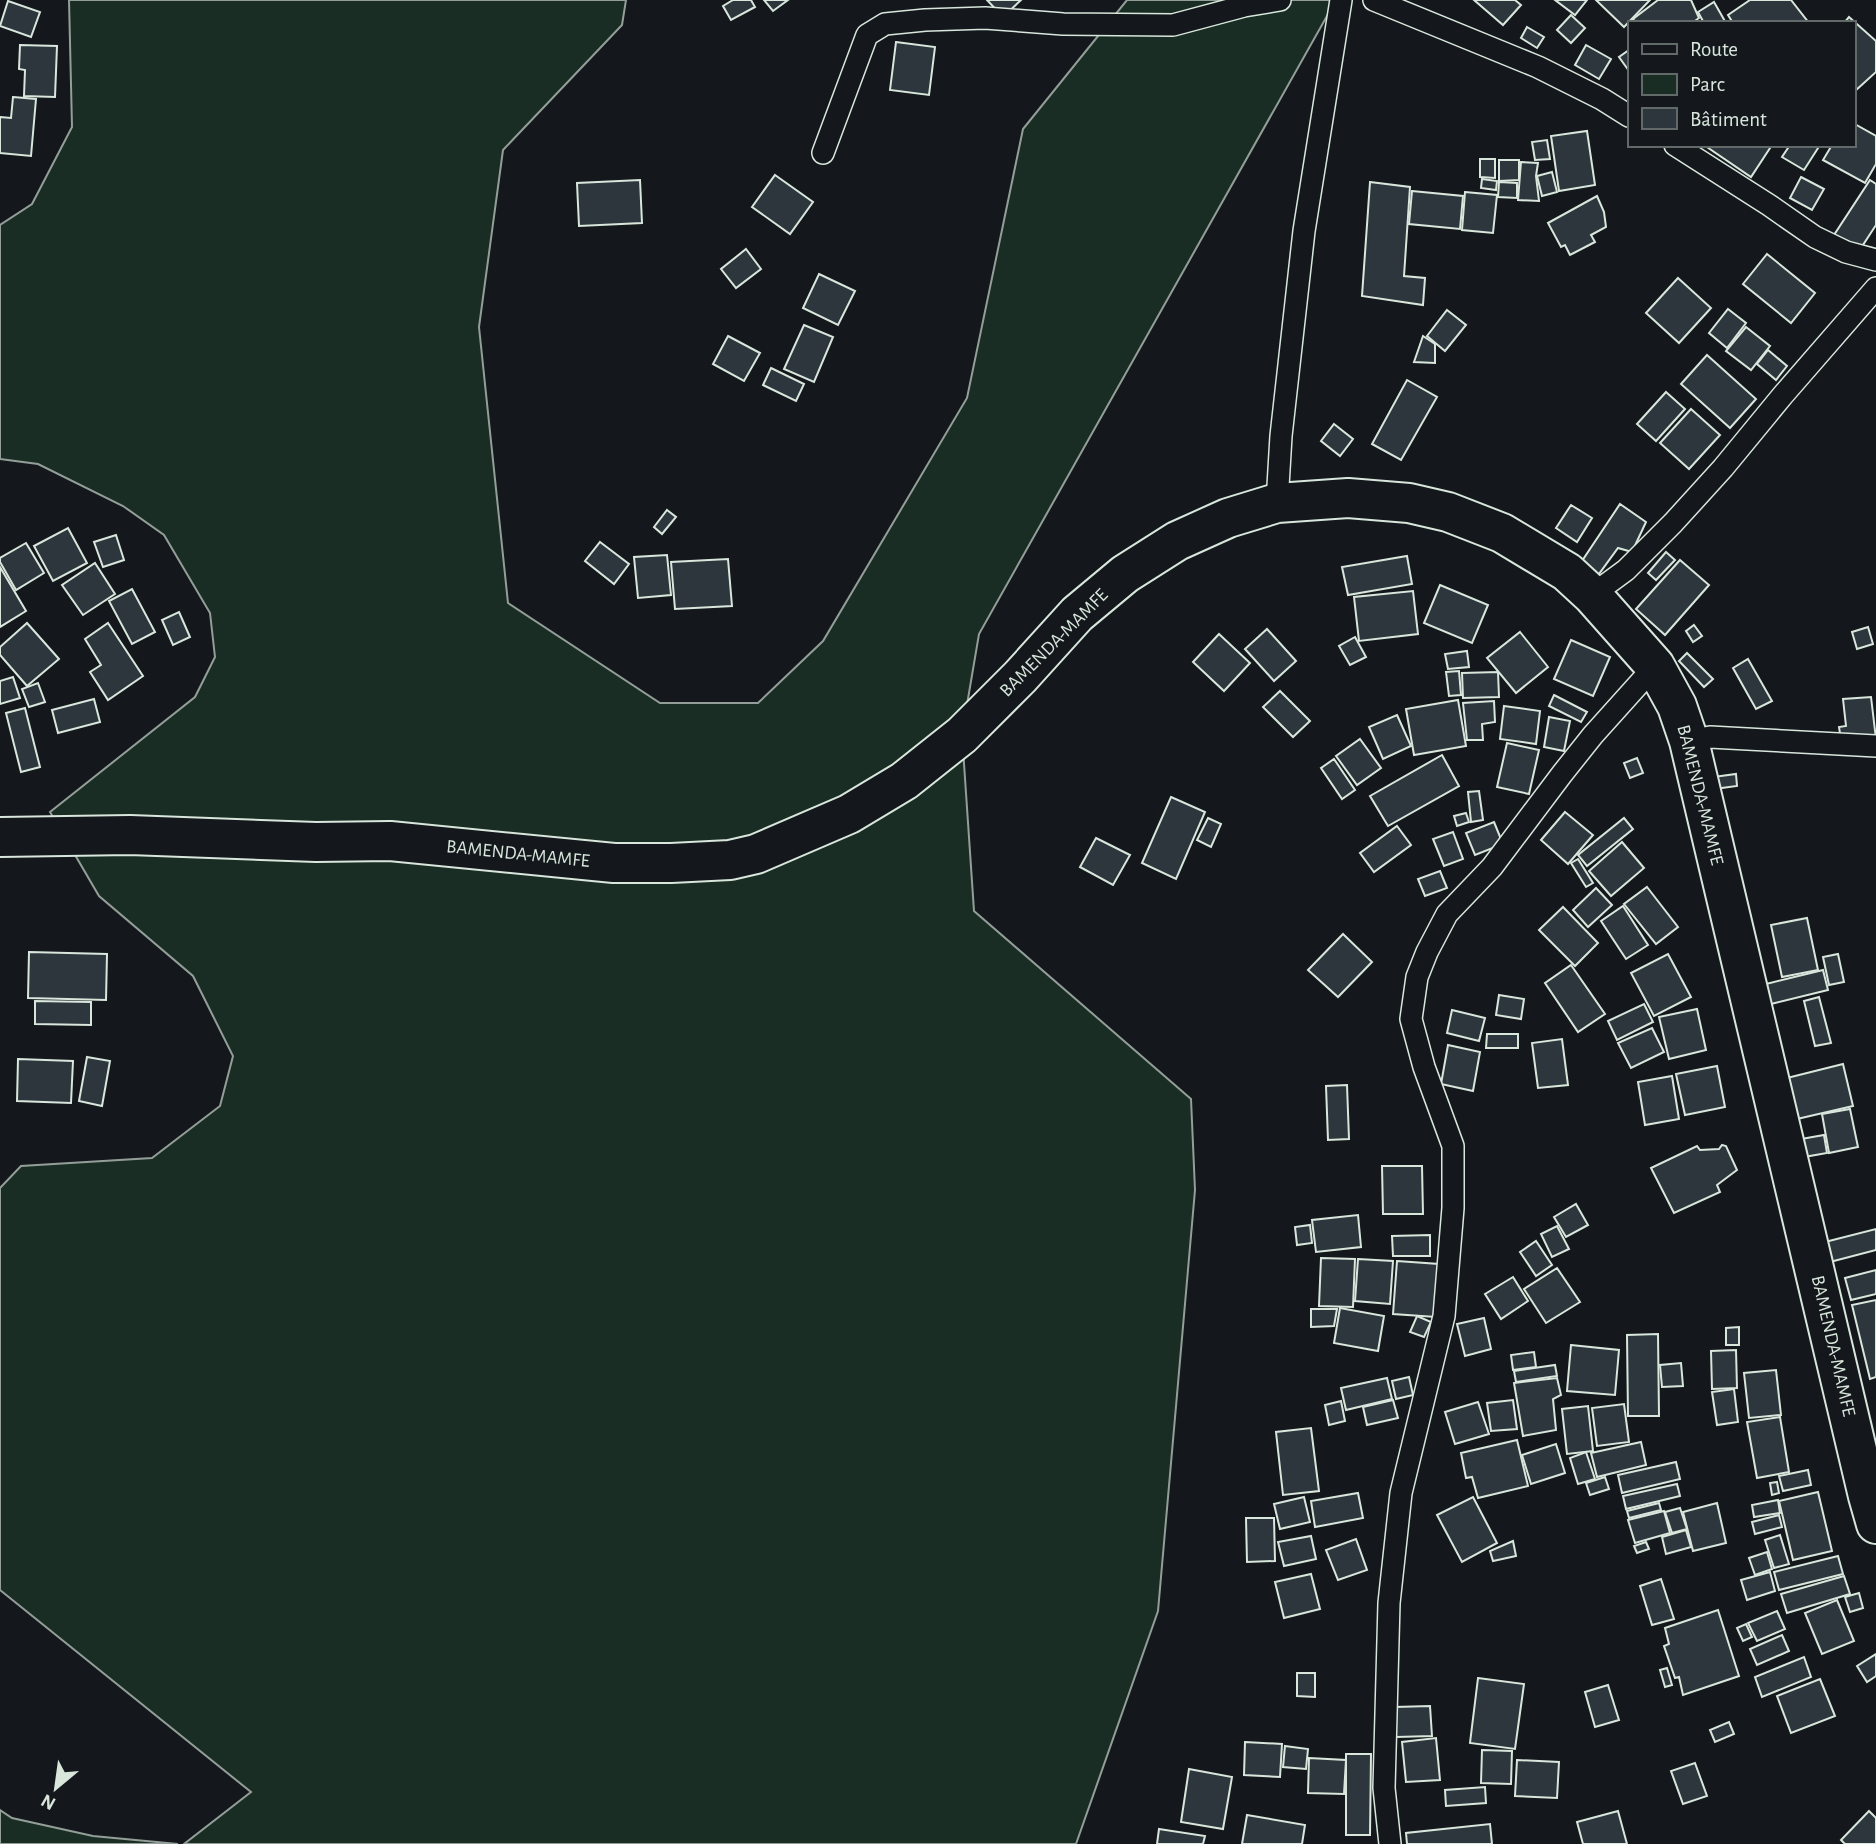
<svg xmlns="http://www.w3.org/2000/svg" width="1876" height="1844" font-family="'Alegreya Sans',sans-serif">
	<style>
		.green { fill: #1a2d24; stroke: #939e99; stroke-width: 2 }
		.building { fill: #2c363c; stroke: #d8e6dc; stroke-width: 2 }
		.lines { fill: none; stroke-linecap: round; stroke-linejoin: round }
		.street-casing { stroke: #d8e6dc; stroke-width: 24 }
		.highway-casing { stroke: #d8e6dc; stroke-width: 42 }
		.street { stroke: #14181c; stroke-width: 21 }
		.highway { stroke: #14181c; stroke-width: 38 }
		.labels { text-anchor: middle; dominant-baseline: central; stroke-width: 5; stroke-linejoin: round; paint-order: stroke }
		.street-label { font-size: 19px; fill: #d8e6dc; stroke: #14181c }
	</style>
	<rect width="100%" height="100%" fill="#14181c"/>
	<g class="green">
		<path d="M69,0H626L622,25L503,150L479,327L508,603L660,703H758L823,641L967,398L1023,129L1127,0H1336L979,634L962,734L974,911L1191,1099L1195,1190L1158,1611L1076,1844H184L251,1792L0,1590V1188L21,1166L152,1158L220,1106L233,1056L193,976L99,896L50,812L195,697L215,657L210,613L164,535L123,506L38,464L0,459V225L32,204L72,127Z"/>
		<path d="M0,1810L12,1818L93,1836L178,1844H0Z"/>
	</g>
	<g class="building">
		<path d="M733,0H751L755,7L731,20L723,6Z"/>
		<path d="M764,0H788L773,11Z"/>
		<path d="M987,0H1021L1003,17Z"/>
		<path d="M1474,0H1515L1521,5L1503,25Z"/>
		<path d="M1555,0H1587L1575,15Z"/>
		<path d="M1596,0H1650L1624,27Z"/>
		<path d="M1658,0H1691L1699,18L1692,23H1636L1633,19Z"/>
		<path d="M1750,0H1791L1809,23H1733L1728,15Z"/>
		<path d="M8,1L40,12L31,37L0,26Z"/>
		<path d="M1714,2L1726,23H1704L1698,12Z"/>
		<path d="M1571,15L1585,28L1571,43L1557,30Z"/>
		<path d="M1849,17L1876,41V72L1855,91L1853,90V23H1844Z"/>
		<path d="M1527,27L1544,37L1537,48L1521,38Z"/>
		<path d="M896,42L935,47L929,95L890,90Z"/>
		<path d="M20,45L57,46L55,97L24,96L25,70L19,69Z"/>
		<path d="M1586,45L1611,59L1599,79L1575,65Z"/>
		<path d="M1629,50V71L1619,57Z"/>
		<path d="M13,97L36,99L31,156L0,153V117L11,118Z"/>
		<path d="M1853,123L1876,136V164L1865,183L1823,160L1832,145H1853Z"/>
		<path d="M1587,131L1595,185L1559,191L1551,136Z"/>
		<path d="M1547,140L1550,159L1535,160L1532,142Z"/>
		<path d="M1704,145H1772L1751,177Z"/>
		<path d="M1790,145H1820L1804,170L1782,157Z"/>
		<path d="M1480,159H1495V178L1480,177Z"/>
		<path d="M1499,160H1519V180L1499,181Z"/>
		<path d="M1521,162L1538,163L1536,176L1539,201L1518,200Z"/>
		<path d="M1552,172L1557,192L1542,196L1537,176Z"/>
		<path d="M775,175L813,202L790,234L752,207Z"/>
		<path d="M1801,177L1824,189L1812,210L1790,198Z"/>
		<path d="M1482,179L1497,181L1496,190L1481,188Z"/>
		<path d="M640,180L642,223L579,226L577,183Z"/>
		<path d="M1870,180L1876,184V225L1859,251L1834,235Z"/>
		<path d="M1370,182L1410,187L1404,276L1425,278L1423,305L1362,296Z"/>
		<path d="M1499,182L1517,183V198L1498,197Z"/>
		<path d="M1412,191L1463,196L1460,229L1409,224Z"/>
		<path d="M1465,192L1497,195L1493,233L1462,230Z"/>
		<path d="M1597,196L1604,212L1606,227L1591,235L1595,242L1570,255L1565,245L1561,247L1548,223Z"/>
		<path d="M746,249L761,269L736,288L721,269Z"/>
		<path d="M1767,254L1815,293L1791,323L1743,284Z"/>
		<path d="M819,274L855,291L838,325L803,308Z"/>
		<path d="M1678,278L1711,308L1679,343L1646,313Z"/>
		<path d="M1728,309L1746,323L1727,348L1709,333Z"/>
		<path d="M1447,310L1466,325L1445,351L1427,336Z"/>
		<path d="M804,325L833,337L814,382L784,369Z"/>
		<path d="M1746,327L1770,346L1751,370L1726,351Z"/>
		<path d="M728,336L760,353L744,381L713,364Z"/>
		<path d="M1423,336L1435,344V363L1414,362Z"/>
		<path d="M1768,350L1787,366L1776,380L1757,364Z"/>
		<path d="M1707,355L1756,399L1730,428L1681,384Z"/>
		<path d="M771,368L804,384L796,401L763,385Z"/>
		<path d="M1407,380L1437,397L1401,460L1372,444Z"/>
		<path d="M1666,392L1685,409L1656,441L1637,424Z"/>
		<path d="M1691,409L1720,435L1689,469L1660,443Z"/>
		<path d="M1334,424L1353,439L1340,456L1321,441Z"/>
		<path d="M1620,504L1646,522L1632,552L1618,548L1596,578L1582,561Z"/>
		<path d="M1571,505L1592,518L1577,542L1556,528Z"/>
		<path d="M667,510L676,517L662,534L654,527Z"/>
		<path d="M68,528L87,563L53,581L34,546Z"/>
		<path d="M116,535L124,560L103,567L94,542Z"/>
		<path d="M600,542L629,564L614,584L585,561Z"/>
		<path d="M26,543L44,573L16,590L0,562V558Z"/>
		<path d="M1666,552L1675,560L1656,580L1648,573Z"/>
		<path d="M667,555L671,595L638,598L634,557Z"/>
		<path d="M1407,556L1412,584L1348,595L1342,567Z"/>
		<path d="M728,559L732,606L675,609L671,562Z"/>
		<path d="M1680,560L1709,585L1665,635L1636,609Z"/>
		<path d="M95,563L115,594L83,615L62,585Z"/>
		<path d="M0,567L26,611L0,627Z"/>
		<path d="M1440,585L1488,605L1472,643L1424,623Z"/>
		<path d="M132,589L155,632L132,644L109,601Z"/>
		<path d="M1413,591L1418,634L1359,641L1354,597Z"/>
		<path d="M179,612L190,637L173,645L162,620Z"/>
		<path d="M27,623L59,659L27,686L0,655V647Z"/>
		<path d="M108,623L143,676L108,700L90,672L101,665L85,639Z"/>
		<path d="M1694,625L1702,636L1693,642L1686,631Z"/>
		<path d="M1868,627L1873,644L1857,649L1852,632Z"/>
		<path d="M1267,629L1296,661L1274,681L1245,649Z"/>
		<path d="M1520,632L1548,667L1516,693L1487,658Z"/>
		<path d="M1219,634L1250,663L1224,691L1193,662Z"/>
		<path d="M1355,637L1366,657L1350,665L1339,646Z"/>
		<path d="M1571,640L1610,657L1593,696L1554,679Z"/>
		<path d="M1467,651L1469,667L1448,669L1445,654Z"/>
		<path d="M1687,653L1713,679L1704,687L1679,661Z"/>
		<path d="M1748,659L1772,701L1756,709L1733,668Z"/>
		<path d="M1459,671L1461,695L1449,696L1446,672Z"/>
		<path d="M1498,672L1499,697L1463,698L1462,673Z"/>
		<path d="M13,677L20,698L0,704V681Z"/>
		<path d="M38,683L45,702L29,707L22,689Z"/>
		<path d="M1280,691L1310,721L1293,737L1263,707Z"/>
		<path d="M1554,695L1587,712L1581,722L1549,706Z"/>
		<path d="M1871,697L1876,739L1841,740L1839,727L1846,726L1843,699Z"/>
		<path d="M94,699L100,722L58,733L52,710Z"/>
		<path d="M1458,700L1466,746L1414,755L1406,709Z"/>
		<path d="M1494,701L1495,722L1482,724L1483,740H1467L1463,703Z"/>
		<path d="M1504,706L1540,711L1536,744L1500,739Z"/>
		<path d="M25,708L40,767L21,772L6,713Z"/>
		<path d="M1397,715L1411,746L1383,759L1369,727Z"/>
		<path d="M1549,717L1570,721L1564,751L1544,747Z"/>
		<path d="M1360,739L1381,768L1357,785L1336,756Z"/>
		<path d="M1507,743L1539,750L1529,794L1497,787Z"/>
		<path d="M1442,755L1459,786L1388,826L1370,796Z"/>
		<path d="M1637,758L1643,773L1630,778L1624,763Z"/>
		<path d="M1334,759L1355,790L1342,799L1321,768Z"/>
		<path d="M1736,774L1737,786L1714,789L1713,777Z"/>
		<path d="M1479,791L1483,820L1471,822L1468,792Z"/>
		<path d="M1171,797L1205,812L1176,879L1142,863Z"/>
		<path d="M1565,812L1593,835L1568,864L1541,840Z"/>
		<path d="M1466,813L1469,822L1457,826L1454,816Z"/>
		<path d="M1208,818L1221,824L1211,847L1197,840Z"/>
		<path d="M1624,818L1633,829L1587,866L1578,855Z"/>
		<path d="M1494,822L1503,844L1475,855L1466,833Z"/>
		<path d="M1397,826L1411,845L1374,872L1360,853Z"/>
		<path d="M1453,832L1463,859L1444,866L1433,839Z"/>
		<path d="M1096,838L1130,855L1113,885L1080,867Z"/>
		<path d="M1622,842L1644,868L1611,896L1589,871Z"/>
		<path d="M1578,859L1593,883L1586,887L1571,863Z"/>
		<path d="M1440,871L1447,888L1425,896L1418,879Z"/>
		<path d="M1647,887L1678,927L1656,944L1624,904Z"/>
		<path d="M1596,888L1612,905L1588,927L1573,910Z"/>
		<path d="M1623,906L1648,945L1626,959L1601,921Z"/>
		<path d="M1563,907L1598,943L1575,966L1539,930Z"/>
		<path d="M1807,918L1818,970L1782,977L1771,925Z"/>
		<path d="M1343,934L1372,962L1338,997L1308,970Z"/>
		<path d="M29,952L107,954L106,1000L28,998Z"/>
		<path d="M1668,954L1691,997L1654,1016L1631,973Z"/>
		<path d="M1838,954L1844,982L1829,985L1823,957Z"/>
		<path d="M1571,965L1605,1014L1578,1032L1545,983Z"/>
		<path d="M1823,970L1828,990L1771,1004L1766,984Z"/>
		<path d="M1499,995L1524,999L1521,1019L1496,1015Z"/>
		<path d="M1819,997L1831,1043L1815,1046L1804,1001Z"/>
		<path d="M35,1001L91,1002V1025L35,1024Z"/>
		<path d="M1644,1004L1653,1022L1617,1040L1608,1021Z"/>
		<path d="M1697,1009L1706,1050L1669,1059L1659,1017Z"/>
		<path d="M1452,1010L1485,1018L1479,1041L1447,1033Z"/>
		<path d="M1652,1028L1664,1052L1631,1068L1618,1043Z"/>
		<path d="M1487,1034H1518V1048H1486Z"/>
		<path d="M1562,1039L1568,1085L1538,1088L1532,1043Z"/>
		<path d="M1448,1045L1480,1052L1473,1091L1441,1084Z"/>
		<path d="M87,1057L110,1061L102,1106L79,1101Z"/>
		<path d="M18,1059L73,1061L71,1103L17,1101Z"/>
		<path d="M1843,1064L1853,1106L1797,1119L1787,1078Z"/>
		<path d="M1717,1066L1725,1107L1685,1115L1676,1074Z"/>
		<path d="M1672,1076L1679,1119L1645,1125L1638,1082Z"/>
		<path d="M1347,1085L1349,1139L1328,1140L1326,1086Z"/>
		<path d="M1850,1109L1858,1147L1829,1153L1822,1114Z"/>
		<path d="M1824,1135L1827,1153L1804,1157L1801,1139Z"/>
		<path d="M1722,1145L1726,1146L1737,1170L1717,1185L1720,1192L1674,1213L1651,1168L1697,1146L1700,1150L1719,1149Z"/>
		<path d="M1382,1166H1422L1423,1214H1383Z"/>
		<path d="M1576,1204L1588,1225L1566,1237L1554,1217Z"/>
		<path d="M1358,1215L1361,1247L1316,1252L1312,1220Z"/>
		<path d="M1310,1225L1312,1243L1297,1245L1295,1227Z"/>
		<path d="M1557,1226L1569,1249L1552,1257L1541,1234Z"/>
		<path d="M1876,1229V1250L1830,1262L1825,1242Z"/>
		<path d="M1430,1235V1256H1393L1392,1236Z"/>
		<path d="M1536,1241L1552,1265L1536,1276L1520,1252Z"/>
		<path d="M1321,1258L1355,1259L1353,1307L1319,1306Z"/>
		<path d="M1358,1259L1393,1261L1390,1304L1355,1301Z"/>
		<path d="M1397,1261L1439,1264L1436,1317L1393,1314Z"/>
		<path d="M1557,1268L1580,1302L1546,1323L1524,1289Z"/>
		<path d="M1876,1270V1294L1851,1300L1845,1278Z"/>
		<path d="M1513,1277L1528,1301L1501,1319L1485,1294Z"/>
		<path d="M1876,1300V1377L1870,1379L1852,1305Z"/>
		<path d="M1340,1308L1384,1316L1378,1351L1334,1343Z"/>
		<path d="M1311,1309H1337L1334,1326L1311,1327Z"/>
		<path d="M1417,1316L1431,1322L1424,1337L1410,1332Z"/>
		<path d="M1484,1318L1491,1349L1465,1356L1457,1324Z"/>
		<path d="M1739,1327V1345H1726V1328Z"/>
		<path d="M1658,1334L1659,1416H1628L1627,1335Z"/>
		<path d="M1571,1345L1619,1350L1615,1395L1567,1391Z"/>
		<path d="M1736,1350L1737,1388L1712,1389L1711,1351Z"/>
		<path d="M1534,1352L1536,1367L1513,1370L1511,1355Z"/>
		<path d="M1681,1363L1683,1386L1662,1387L1660,1365Z"/>
		<path d="M1555,1365L1557,1376L1516,1382L1514,1371Z"/>
		<path d="M1776,1370L1781,1415L1749,1418L1744,1373Z"/>
		<path d="M1409,1377L1413,1395L1396,1399L1392,1381Z"/>
		<path d="M1387,1378L1392,1399L1346,1410L1341,1388Z"/>
		<path d="M1557,1378L1561,1395L1553,1399L1556,1430L1523,1436L1514,1383Z"/>
		<path d="M1734,1389L1738,1422L1717,1425L1712,1392Z"/>
		<path d="M1393,1400L1398,1418L1367,1425L1363,1407Z"/>
		<path d="M1513,1400L1517,1429L1491,1431L1487,1403Z"/>
		<path d="M1341,1401L1345,1421L1329,1425L1325,1405Z"/>
		<path d="M1478,1402L1489,1434L1455,1444L1445,1412Z"/>
		<path d="M1624,1404L1629,1442L1597,1446L1592,1408Z"/>
		<path d="M1588,1406L1593,1451L1567,1454L1562,1409Z"/>
		<path d="M1780,1417L1789,1472L1757,1478L1747,1422Z"/>
		<path d="M1311,1428L1319,1491L1283,1495L1276,1432Z"/>
		<path d="M1517,1440L1528,1486L1478,1498L1472,1477L1466,1478L1461,1453Z"/>
		<path d="M1641,1442L1646,1465L1597,1477L1591,1453Z"/>
		<path d="M1556,1444L1565,1473L1531,1484L1522,1455Z"/>
		<path d="M1586,1452L1595,1479L1578,1484L1570,1458Z"/>
		<path d="M1676,1462L1680,1479L1622,1493L1618,1475Z"/>
		<path d="M1808,1470L1811,1485L1783,1491L1779,1476Z"/>
		<path d="M1605,1477L1609,1489L1590,1495L1586,1483Z"/>
		<path d="M1777,1482L1779,1493L1772,1495L1770,1483Z"/>
		<path d="M1677,1484L1680,1496L1626,1509L1623,1496Z"/>
		<path d="M1818,1492L1832,1551L1793,1560L1779,1501Z"/>
		<path d="M1358,1493L1363,1518L1315,1527L1311,1501Z"/>
		<path d="M1304,1497L1310,1522L1280,1529L1274,1504Z"/>
		<path d="M1473,1497L1497,1543L1462,1562L1437,1515Z"/>
		<path d="M1778,1500L1780,1513L1754,1517L1752,1505Z"/>
		<path d="M1659,1503L1661,1510L1629,1518L1627,1511Z"/>
		<path d="M1717,1503L1726,1543L1693,1551L1683,1512Z"/>
		<path d="M1680,1508L1687,1529L1672,1533L1665,1512Z"/>
		<path d="M1664,1511L1670,1533L1635,1543L1628,1520Z"/>
		<path d="M1779,1515L1782,1527L1755,1534L1752,1522Z"/>
		<path d="M1246,1518H1274L1275,1561L1247,1562Z"/>
		<path d="M1686,1530L1691,1547L1666,1554L1662,1537Z"/>
		<path d="M1780,1535L1789,1564L1774,1568L1765,1540Z"/>
		<path d="M1311,1536L1316,1559L1284,1566L1278,1542Z"/>
		<path d="M1356,1539L1367,1570L1338,1580L1326,1550Z"/>
		<path d="M1513,1541L1516,1556L1493,1561L1490,1551Z"/>
		<path d="M1646,1542L1649,1549L1637,1553L1634,1546Z"/>
		<path d="M1767,1552L1772,1569L1755,1575L1749,1558Z"/>
		<path d="M1838,1556L1843,1574L1779,1590L1774,1572Z"/>
		<path d="M1770,1572L1775,1591L1747,1600L1741,1580Z"/>
		<path d="M1311,1574L1320,1609L1284,1618L1275,1582Z"/>
		<path d="M1844,1576L1850,1594L1787,1613L1781,1594Z"/>
		<path d="M1661,1579L1674,1619L1652,1625L1640,1586Z"/>
		<path d="M1859,1593L1863,1608L1850,1612L1845,1597Z"/>
		<path d="M1837,1600L1854,1641L1822,1654L1805,1613Z"/>
		<path d="M1718,1610L1739,1676L1683,1695L1679,1677L1675,1678L1664,1646L1669,1644L1665,1628Z"/>
		<path d="M1777,1611L1785,1629L1757,1641L1748,1623Z"/>
		<path d="M1746,1624L1752,1637L1743,1641L1737,1628Z"/>
		<path d="M1782,1635L1789,1651L1757,1665L1750,1649Z"/>
		<path d="M1876,1654V1676L1867,1682L1857,1666Z"/>
		<path d="M1804,1657L1811,1677L1762,1697L1755,1677Z"/>
		<path d="M1667,1668L1672,1685L1665,1687L1660,1670Z"/>
		<path d="M1297,1673H1315V1697L1297,1696Z"/>
		<path d="M1478,1678L1524,1684L1515,1749L1470,1743Z"/>
		<path d="M1820,1679L1835,1716L1791,1733L1777,1696Z"/>
		<path d="M1608,1685L1619,1720L1595,1727L1585,1692Z"/>
		<path d="M1430,1706L1432,1736L1396,1737L1395,1707Z"/>
		<path d="M1729,1722L1734,1734L1715,1742L1710,1730Z"/>
		<path d="M1436,1738L1440,1780L1406,1782L1402,1742Z"/>
		<path d="M1245,1742L1282,1744L1280,1777L1244,1775Z"/>
		<path d="M1285,1746L1308,1749L1306,1769L1283,1767Z"/>
		<path d="M1482,1750L1512,1751L1511,1784L1481,1783Z"/>
		<path d="M1346,1754H1371L1370,1835H1346Z"/>
		<path d="M1309,1758L1346,1760L1344,1794L1308,1793Z"/>
		<path d="M1517,1760L1559,1762L1557,1798L1515,1796Z"/>
		<path d="M1695,1763L1707,1796L1683,1804L1671,1771Z"/>
		<path d="M1189,1769L1232,1777L1223,1829L1181,1822Z"/>
		<path d="M1485,1787L1486,1803L1446,1806L1445,1790Z"/>
		<path d="M1618,1811L1627,1844H1583L1577,1822Z"/>
		<path d="M1869,1811L1876,1818V1844H1845L1841,1840Z"/>
		<path d="M1247,1815L1305,1825L1302,1844H1242Z"/>
		<path d="M1490,1824L1492,1844H1407L1406,1833Z"/>
		<path d="M1159,1829L1205,1836L1203,1844H1157Z"/>
	</g>
	<g class="lines">
		<defs>
			<g id="street">
				<path d="M1374,0L1538,67L1602,99L1629,116"/>
				<path d="M1675,145L1769,205L1815,237L1846,252L1876,260"/>
				<path d="M823,153L867,35L885,24L925,20L985,18L1063,24L1173,25L1244,6L1280,0"/>
				<path d="M1277,503L1281,436L1304,231L1341,0"/>
				<path d="M1592,595L1626,570L1673,523L1723,468L1783,395L1876,288"/>
				<path d="M1689,741L1710,737L1876,746"/>
				<path d="M1390,1844L1384,1788L1389,1603L1401,1493L1444,1316L1453,1208V1146L1424,1067L1411,1019L1417,977L1427,952L1447,914L1492,867L1562,774L1593,735L1655,666"/>
			</g>
			<path id="highway" d="M0,837L130,835L316,842L390,841L614,863H671L730,860L756,854L849,814L904,781L962,735L1020,677L1077,614L1125,574L1177,541L1228,518L1277,503L1348,498L1409,503L1448,512L1502,533L1567,572L1592,595L1655,666L1677,706L1689,741L1868,1496L1876,1524"/>
		</defs>
		<use href="#street" class="street-casing"/>
		<use href="#highway" class="highway-casing"/>
		<use href="#street" class="street"/>
		<use href="#highway" class="highway"/>
	</g>
	<g class="labels">
		<g class="street-label">
			<text transform="translate(1054 643) rotate(-45)">BAMENDA-MAMFE</text>
			<text transform="translate(1700 795) rotate(76)">BAMENDA-MAMFE</text>
			<text transform="translate(518 854) rotate(6)">BAMENDA-MAMFE</text>
			<text transform="translate(1833 1346) rotate(77)">BAMENDA-MAMFE</text>
		</g>
	</g>
	<rect x="1628" y="21" width="228" height="126" fill="#14181c" stroke="#626a69" stroke-width="2"/>
	<rect x="1642" y="44" width="35" height="10" fill="#14181c" stroke="#626a69" stroke-width="2"/>
	<text x="1690" y="56" font-size="21" fill="#d8e6dc">Route</text>
	<rect x="1642" y="74" width="35" height="21" fill="#1a2d24" stroke="#626a69" stroke-width="2"/>
	<text x="1690" y="91" font-size="21" fill="#d8e6dc">Parc</text>
	<rect x="1642" y="108" width="35" height="21" fill="#2c363c" stroke="#626a69" stroke-width="2"/>
	<text x="1690" y="126" font-size="21" fill="#d8e6dc">Bâtiment</text>
	<g transform="translate(56 1788) rotate(209)" stroke="#14181c" stroke-width="5" paint-order="stroke">
	<path d="M0-5L12 26L0 18L-12 26Z" fill="#d8e6dc"/>
	<text y="-10" font-size="19" font-weight="bold" text-anchor="middle" fill="#d8e6dc">N</text>
	</g>
</svg>
